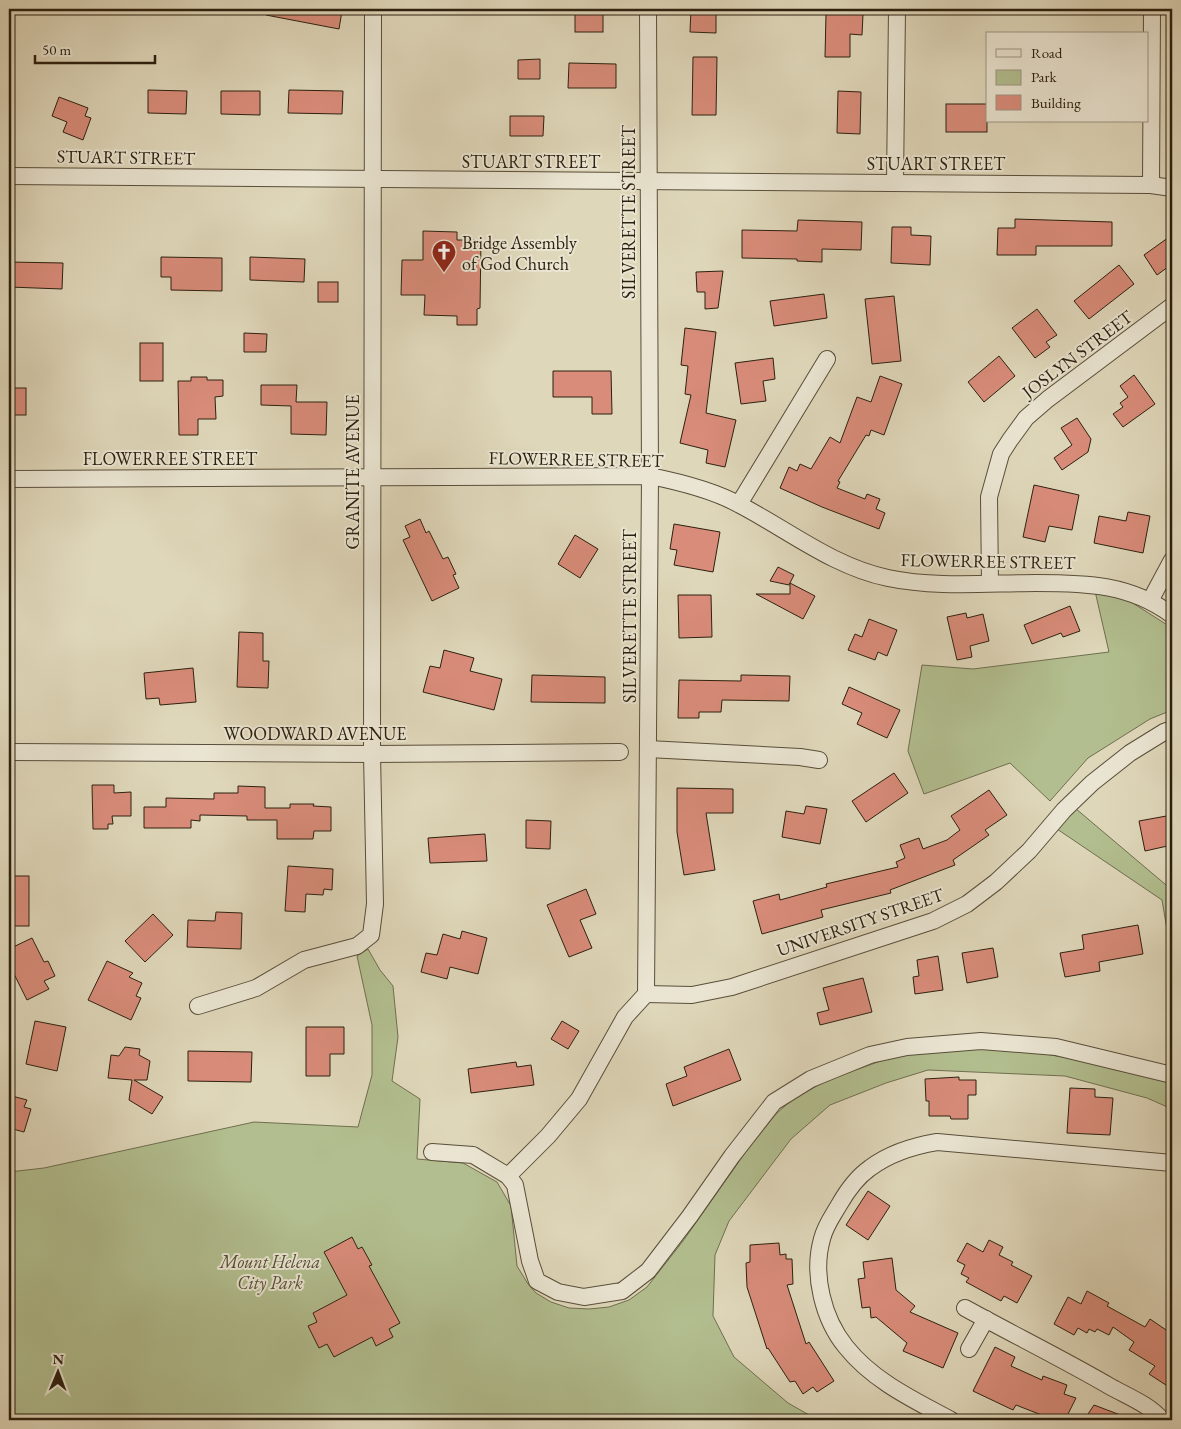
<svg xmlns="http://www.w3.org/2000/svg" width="1181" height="1429" font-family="'EB Garamond',serif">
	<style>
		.green { fill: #b2be8f; stroke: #6f6f4f }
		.building { fill: #d98c7a; stroke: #2c200f }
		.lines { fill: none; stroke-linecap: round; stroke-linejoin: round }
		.minor-casing { stroke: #594e3a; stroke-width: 18 }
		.minor { stroke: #eae5d2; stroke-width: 16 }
		.labels { text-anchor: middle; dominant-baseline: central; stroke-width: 4; stroke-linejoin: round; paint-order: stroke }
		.street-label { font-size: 18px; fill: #2c200f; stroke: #eae5d2 }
		.poi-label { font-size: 18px; fill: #2c200f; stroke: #eae5d2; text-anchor: start }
		.park-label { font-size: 18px; font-style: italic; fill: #544f35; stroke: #eae5d2 }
	</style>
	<rect width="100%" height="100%" fill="#dfd7ba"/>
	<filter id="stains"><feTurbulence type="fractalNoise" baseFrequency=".004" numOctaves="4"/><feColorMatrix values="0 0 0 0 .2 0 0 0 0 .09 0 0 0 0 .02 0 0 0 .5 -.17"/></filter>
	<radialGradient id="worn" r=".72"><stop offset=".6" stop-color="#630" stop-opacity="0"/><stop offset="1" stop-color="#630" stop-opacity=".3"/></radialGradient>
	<g class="green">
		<path d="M1095,591L1128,600L1172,628V710L1150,719L1088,758L1050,801L1010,763L924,794L908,751L922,665L973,669L1109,652Z"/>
		<path d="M1075,808L1172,890V959L1162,900L1057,829Z"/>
		<path d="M368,949L380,970L393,986L398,1037L392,1081L420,1099L417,1159L463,1163L497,1182L511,1206L517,1266L528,1284L536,1293L551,1302L569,1308L589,1309L609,1307L629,1300L647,1287L683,1241L745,1153L776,1114L795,1097L831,1079L886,1059L943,1048H1012L1107,1065L1172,1083V1109L1147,1098L1065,1076L928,1070L886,1083L830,1105L791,1139L729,1221L715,1255L713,1316L734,1357L788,1403L818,1420H9V1172L44,1168L254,1122L358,1127L372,1075V1025L357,956Z"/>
	</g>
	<g class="building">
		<path d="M267,9H331L342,11L339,29L266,15Z"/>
		<rect x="575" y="9" width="28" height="23"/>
		<path d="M691,9H716V33L690,32Z"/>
		<path d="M826,14H863L862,35L850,34V57H825Z"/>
		<path d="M693,57H717L716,115H692Z"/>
		<path d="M540,59V79H518V60Z"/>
		<path d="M569,63L616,64V88H568Z"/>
		<path d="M148,90L187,91L186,114L148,113Z"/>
		<path d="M289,90L343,91L342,114L288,113Z"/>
		<path d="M221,91H260V115L221,114Z"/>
		<path d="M838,91L861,92L860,134L837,133Z"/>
		<path d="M59,97L88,108L85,116L91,118L83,140L63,132L67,122L52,116Z"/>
		<rect x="946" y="104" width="41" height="28"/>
		<path d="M510,116H544L543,136H510Z"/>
		<path d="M1015,219L1112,222V246H1036V255H997L998,228H1015Z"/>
		<path d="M798,220L862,222L861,250L822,249V262L797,261V259L742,258V230L797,231Z"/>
		<path d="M892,227H911V235L931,236L930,265L891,263Z"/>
		<path d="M423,231L457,232V240H481L480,308L477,309V325H457V316L424,315L425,295H401L402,260H423Z"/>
		<path d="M1172,235V264L1157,275L1144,255Z"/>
		<path d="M161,257L222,258V291L171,290V277H161Z"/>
		<path d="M250,257L305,259L304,282L250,280Z"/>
		<path d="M9,262L63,263L62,289L9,287Z"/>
		<path d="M1119,265L1134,284L1089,319L1074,301Z"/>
		<path d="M723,271L718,308L705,309V292H697L696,272Z"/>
		<rect x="318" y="282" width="20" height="20"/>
		<path d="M824,294L827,318L774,326L770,301Z"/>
		<path d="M894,296L901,361L872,364L865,299Z"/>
		<path d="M1037,309L1057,335L1046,342L1050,347L1035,358L1012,328Z"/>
		<path d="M685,328L716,332L706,413L736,420L725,467L706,463L708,450L680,443L691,395L685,394L688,366L681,365Z"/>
		<path d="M244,333L267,334L266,352H244Z"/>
		<rect x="140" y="343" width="23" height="38"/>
		<path d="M999,356L1015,376L984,402L968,382Z"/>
		<path d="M773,358L775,379L763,381L766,401L741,404L735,363Z"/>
		<path d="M553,371H611L612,414H592V397H553Z"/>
		<path d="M1134,375L1155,404L1123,427L1113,414L1123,407L1120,403L1128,397L1120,386Z"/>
		<path d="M880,376L902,384L884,435L871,430L869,436L866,435L838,481L840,482L837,488L865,499L867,494L880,499L876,509L885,513L879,529L822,507L780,488L789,467L797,471L800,464L811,469L830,437L840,443L857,397L871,402Z"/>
		<path d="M191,377H207V380H223V396L215,397L216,419H198V435H179L178,381H191Z"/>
		<path d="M261,385H297L296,402H327L326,435L291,434V406L261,405Z"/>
		<rect x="9" y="388" width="17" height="27"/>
		<path d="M1077,418L1091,439L1088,452L1062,470L1054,458L1072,445L1061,428Z"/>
		<path d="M1034,485L1079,495L1072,530L1049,526L1045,542L1023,537Z"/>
		<path d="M1128,512L1150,516L1143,553L1094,543L1099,516L1126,521Z"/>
		<path d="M420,519L426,533L429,531L443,559L448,557L456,574L453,575L459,588L432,601L403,540L410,537L405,526Z"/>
		<path d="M674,524L720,532L713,572L674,565L677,550L670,549Z"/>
		<path d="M575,535L598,549L580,578L558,564Z"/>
		<path d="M778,567L794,575L789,585L770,581Z"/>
		<path d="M790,583L815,596L803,619L756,594H790Z"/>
		<path d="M678,595H711L712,637L679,638Z"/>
		<path d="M1070,606L1080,631L1063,637L1061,633L1032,644L1024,625Z"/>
		<path d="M966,613L967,618L983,614L989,641L970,646L972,657L957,660L947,617Z"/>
		<path d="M869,619L897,630L887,656L878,652L875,660L848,650L855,634L862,637Z"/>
		<path d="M239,632L263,633V661H269L268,688L237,687Z"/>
		<path d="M444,650L474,658L470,671L502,679L494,710L423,692L430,666L440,668Z"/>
		<path d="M193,668L196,702L160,705L159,698L146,699L144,673Z"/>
		<path d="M532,675L605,677V703L531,702Z"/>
		<path d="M741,675L790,676L789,701L722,700L721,712H699V718H678L679,680L741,681Z"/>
		<path d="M849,687L900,710L887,738L857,724L862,713L842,704Z"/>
		<path d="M894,773L908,793L866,822L852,801Z"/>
		<path d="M92,785H114V793L131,792V816H112L113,824H108V829H93Z"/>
		<path d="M238,786L265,787V808H290V804H314L313,806L331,807V831H314L313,839H277V820H247V816L200,815V821L191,820V828H144V807H166V798L214,799V793H238Z"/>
		<path d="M677,788L733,789V813H706L715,870L684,875L677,832Z"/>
		<path d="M989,790L1007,815L985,830L989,835L953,860L955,865L890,890L891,893L821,910L823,917L762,934L753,901L779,894L780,900L827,887L826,884L898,867L896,862L905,858L900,845L919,838L923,849L947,840L960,830L951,816Z"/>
		<path d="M806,806L827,809L820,844L782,837L786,811L804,814Z"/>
		<path d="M1172,815V845L1145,851L1139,821Z"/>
		<path d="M526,820L551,821L550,849L526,848Z"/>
		<path d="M485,834L487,861L430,863L428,838Z"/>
		<path d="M288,866L333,869L332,890L324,889L323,895L306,894L305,912L285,911Z"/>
		<rect x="9" y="876" width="20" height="50"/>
		<path d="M586,889L596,914L580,920L592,948L569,957L547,905Z"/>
		<path d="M216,912L242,913L241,949L187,947L188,920L215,921Z"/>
		<path d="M153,914L173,935L145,962L125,941Z"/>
		<path d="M1138,925L1143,954L1099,962L1100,971L1065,977L1060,953L1084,949L1082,935Z"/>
		<path d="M462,931L487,938L478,974L450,967L447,979L421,972L426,953L437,955L443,934L460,939Z"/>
		<path d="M32,938L44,962L48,961L55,976L44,981L49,989L27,1000L13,972L9,973V949Z"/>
		<path d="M993,948L998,977L967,983L962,953Z"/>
		<path d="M938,956L943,990L915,994L913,977L919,976L917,960Z"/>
		<path d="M107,961L133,973L129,977L142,983L136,996L141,998L131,1020L88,1000Z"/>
		<path d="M863,978L872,1012L820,1025L817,1013L829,1010L823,988Z"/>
		<path d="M35,1021L66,1027L57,1071L26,1064Z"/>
		<path d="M562,1021L579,1031L568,1049L551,1039Z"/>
		<path d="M306,1027H344V1054H330V1076H306Z"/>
		<path d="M125,1047L140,1049L139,1055L150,1061L147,1080H134L163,1097L152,1114L129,1100L132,1080L108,1078L111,1055L119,1056Z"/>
		<path d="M729,1049L741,1080L673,1106L666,1084L687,1076L684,1067Z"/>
		<path d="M188,1051L252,1052L251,1082L188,1081Z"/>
		<path d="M516,1062L517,1067L531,1065L534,1085L471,1093L468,1069Z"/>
		<path d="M959,1077V1080H976V1095H968V1119H951L950,1116H929V1101H926L925,1079Z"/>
		<path d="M1070,1088L1095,1089V1097L1113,1098L1110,1135L1067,1133Z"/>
		<path d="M12,1096L27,1100L24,1107L31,1109L24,1132L9,1128V1107Z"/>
		<path d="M868,1191L890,1206L868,1240L846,1225Z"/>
		<path d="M352,1237L358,1249L362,1247L372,1265L369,1266L400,1323L389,1329L393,1337L376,1346L372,1337L334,1357L327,1344L319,1348L308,1326L317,1322L313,1313L347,1295L324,1252Z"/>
		<path d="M989,1240L1003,1247L999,1255L1013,1262L1011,1265L1032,1276L1017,1303L1004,1296L1001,1301L966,1282L969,1278L961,1274L965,1265L957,1261L967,1243L983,1252Z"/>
		<path d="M779,1243L780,1255L786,1254V1259H792L793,1284L787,1285L806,1344L809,1342L834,1381L817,1392L813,1387L803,1394L795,1381L790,1382L768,1348L767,1349L747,1287L746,1263L750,1262V1245Z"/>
		<path d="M892,1258L896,1290L915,1306L910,1312L958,1333L943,1368L903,1351L907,1343L876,1317L871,1318L870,1307L862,1308L858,1279L865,1278L863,1262Z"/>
		<path d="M1087,1291L1109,1303L1107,1306L1145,1327L1150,1319L1172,1334V1389L1149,1374L1155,1366L1129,1350L1134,1342L1113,1327L1109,1335L1097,1329L1095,1332L1089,1329L1087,1333L1078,1328L1074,1335L1054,1324L1068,1297L1081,1304Z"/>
		<path d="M995,1347L1015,1357L1011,1366L1042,1380L1043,1376L1067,1385L1064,1394L1076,1398L1065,1420H1043L1044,1416L1016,1405L1013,1410L973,1391Z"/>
		<path d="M1094,1405L1131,1419L1130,1420H1084Z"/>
	</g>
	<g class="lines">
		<defs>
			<g id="minor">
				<path d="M9,176L1151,185L1172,188"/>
				<path d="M895,183L897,9"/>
				<path d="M1151,185L1152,9"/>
				<path d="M9,479L650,476C680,482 713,490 740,505C788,530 834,567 888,578C935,588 988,583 1036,583C1087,583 1130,584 1172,615"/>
				<path d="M739,504L827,359"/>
				<path d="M990,583L989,497L1001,454L1010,440L1026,418L1048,399L1172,306"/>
				<path d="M1150,601L1172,560"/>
				<path d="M648,749L800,757L819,760"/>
				<path d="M9,752L372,754L620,752"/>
				<path d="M646,994L692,995L732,987L933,921L967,904L996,882L1029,851L1064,810L1092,783L1130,753L1164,732L1172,729"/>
				<path d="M198,1006L256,988L304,960L357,946L371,935L375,904L372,754L373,9"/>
				<path d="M432,1152L473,1155L508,1176L515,1185L530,1261L537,1281L558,1292L584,1297L622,1291L648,1271L690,1216L732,1156L774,1102L811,1079L870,1055L907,1047L981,1041L1056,1047L1172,1075"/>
				<path d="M508,1176L548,1136L579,1099L625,1017L646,994L650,476L648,9"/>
				<path d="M965,1308C1014,1335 1063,1359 1111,1387C1127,1396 1150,1405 1162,1420"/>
				<path d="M969,1349L986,1319"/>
				<path d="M951,1420C914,1400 873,1381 846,1347C823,1319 812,1274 822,1239C825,1226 832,1217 839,1205C847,1191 857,1177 870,1168C890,1153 913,1146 937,1142L1172,1163"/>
			</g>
		</defs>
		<use href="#minor" class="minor-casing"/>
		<use href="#minor" class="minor"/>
	</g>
	<defs>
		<symbol id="church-pin" viewBox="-11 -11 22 30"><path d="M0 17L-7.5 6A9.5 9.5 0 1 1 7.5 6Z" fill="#8f2418" stroke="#eae5d2"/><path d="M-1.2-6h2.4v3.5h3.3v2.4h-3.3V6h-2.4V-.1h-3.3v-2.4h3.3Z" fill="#fff"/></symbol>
	</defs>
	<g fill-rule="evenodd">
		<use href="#church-pin" x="430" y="238" width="28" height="38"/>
	</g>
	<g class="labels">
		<g class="street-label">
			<text transform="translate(126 157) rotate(1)">STUART STREET</text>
			<text x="531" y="161">STUART STREET</text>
			<text x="936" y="163">STUART STREET</text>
			<text transform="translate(628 212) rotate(-90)">SILVERETTE STREET</text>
			<text transform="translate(1077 354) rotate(-37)">JOSLYN STREET</text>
			<text x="170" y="458">FLOWERREE STREET</text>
			<text transform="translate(576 459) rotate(1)">FLOWERREE STREET</text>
			<text transform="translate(352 472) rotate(-90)">GRANITE AVENUE</text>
			<text transform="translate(988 561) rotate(1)">FLOWERREE STREET</text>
			<text transform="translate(629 616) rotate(-90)">SILVERETTE STREET</text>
			<text x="315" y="733">WOODWARD AVENUE</text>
			<text transform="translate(860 922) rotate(-19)">UNIVERSITY STREET</text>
		</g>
		<g class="poi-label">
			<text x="462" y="242">Bridge Assembly<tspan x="462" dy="21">of God Church</tspan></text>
		</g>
		<g class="park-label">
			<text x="270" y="1261">Mount Helena<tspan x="270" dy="21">City Park</tspan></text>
		</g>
	</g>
	<rect width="1181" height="1429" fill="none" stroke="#dfd7ba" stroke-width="30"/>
	<rect x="10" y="10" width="1161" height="1409" fill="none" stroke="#2c200f" stroke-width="2.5"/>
	<rect x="15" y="15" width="1151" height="1399" fill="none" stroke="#2c200f"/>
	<rect x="986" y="32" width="162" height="90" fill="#eae5d2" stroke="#9e9684"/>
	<rect x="996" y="49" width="25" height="8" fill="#eae5d2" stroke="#9e9684"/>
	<text x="1031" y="58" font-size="15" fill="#2c200f">Road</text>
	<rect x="996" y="70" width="25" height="15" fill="#b2be8f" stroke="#9e9684"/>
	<text x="1031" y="82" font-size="15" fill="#2c200f">Park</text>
	<rect x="996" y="95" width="25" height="15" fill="#d98c7a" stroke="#9e9684"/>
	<text x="1031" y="108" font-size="15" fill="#2c200f">Building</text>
	<g transform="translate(58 1372) rotate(1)" stroke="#eae5d2" stroke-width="4" paint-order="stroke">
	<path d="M0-4L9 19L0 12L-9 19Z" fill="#2c200f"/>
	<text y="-8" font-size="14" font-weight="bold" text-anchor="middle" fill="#2c200f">N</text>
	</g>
	<path d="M35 55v8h120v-8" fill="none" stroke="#2c200f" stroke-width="2.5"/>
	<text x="42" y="55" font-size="15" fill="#2c200f" stroke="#eae5d2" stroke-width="4" paint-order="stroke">50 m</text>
	<rect width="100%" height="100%" filter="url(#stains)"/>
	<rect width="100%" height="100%" fill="url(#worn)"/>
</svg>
